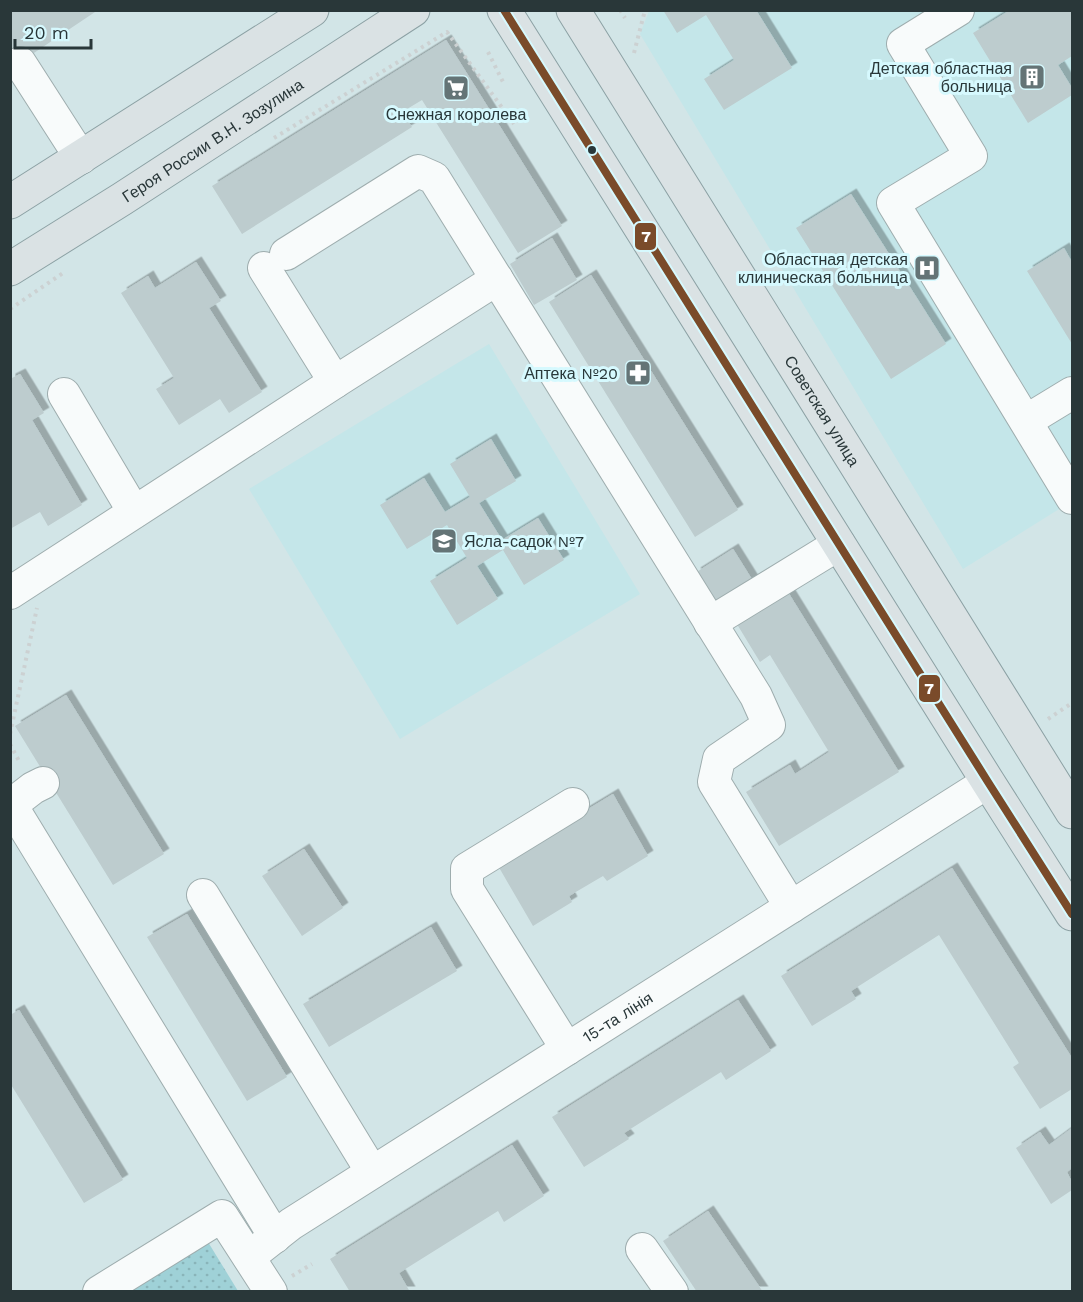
<svg xmlns="http://www.w3.org/2000/svg" width="1083" height="1302" font-family="'Work Sans',sans-serif">
	<style>
		.built { fill: #c4e6e9 }
		.park { fill: url(#park-dots) }
		.building { fill: #bdccce; filter: url(#shadow) }
		.lines { fill: none; stroke-linecap: round; stroke-linejoin: round }
		.minor-casing { stroke: #9eadae; stroke-width: 34 }
		.major-casing { stroke: #8ca1a4; stroke-width: 35 }
		.path { stroke: #ccd1d2; stroke-width: 4; stroke-dasharray: 3 4.5; stroke-linecap: butt }
		.minor { stroke: #f8fbfb; stroke-width: 32 }
		.major { stroke: #dae2e4; stroke-width: 33 }
		.bus-1-casing { stroke: #d6f9fe; stroke-width: 12 }
		.bus-1 { stroke: #7a4b2a; stroke-width: 8 }
		.bus-dot { fill: #293739; stroke: #d6f9fe; stroke-width: 2 }
		.labels { text-anchor: middle; dominant-baseline: central; stroke-width: 6; stroke-linejoin: round; paint-order: stroke }
		.poi-label { font-size: 16px; fill: #293739; stroke: #d6f9fe; text-anchor: end }
		.street-label { font-size: 16px; fill: #293739; stroke: #d6f9fe }
		.line-badge { stroke: #d6f9fe; stroke-width: 2 }
		.badge-label { font-size: 16px; text-anchor: middle; font-weight: bold; fill: #fff }
	</style>
	<defs>
		<pattern id="park-dots" width="8" height="8" patternUnits="userSpaceOnUse" patternTransform="scale(1.5)"><rect width="8" height="8" fill="#9fd1d7"/><path d="M2 2h.1M6 6h.1" fill="none" stroke="#89b4b9" stroke-width="1.8" stroke-linecap="round"/></pattern>
		<filter id="shadow"><feDropShadow dx="5.5" dy="-5.5" stdDeviation="0" flood-color="#0004"/></filter>
	</defs>
	<rect width="100%" height="100%" fill="#d2e5e7"/>
	<g class="built">
		<path d="M649,11H1072V501L963,569L640,34Z"/>
		<path d="M489,344L640,594L400,739L249,489Z"/>
	</g>
	<path class="park" d="M208,1242L238,1291L130,1292Z"/>
	<g class="building">
		<path d="M10,10H98L10,69Z"/>
		<path d="M663,10H756L792,68L724,110L704,79L734,60L706,15L677,33Z"/>
		<path d="M1010,10H1072V56L1058,65L1072,88V95L1028,123L973,33Z"/>
		<path d="M446,40L562,226L518,253L422,100L402,112L412,127L242,234L212,186Z"/>
		<path d="M851,194L946,344L891,379L796,228Z"/>
		<path d="M552,238L577,280L534,305L510,264Z"/>
		<path d="M1064,248L1072,262V344L1027,271Z"/>
		<path d="M196,262L221,301L209,308L262,392L229,413L220,399L179,425L156,389L174,378L121,293L148,276L155,288Z"/>
		<path d="M591,275L738,510L695,537L549,302Z"/>
		<path d="M20,374L44,413L32,420L82,505L48,526L40,512L10,529V379Z"/>
		<path d="M491,439L516,481L479,503L502,540L538,518L564,560L524,585L503,550L477,566L498,599L457,625L430,581L467,558L447,525L407,549L380,505L424,478L445,512L470,497L450,464Z"/>
		<path d="M733,549L753,581L715,605L695,573Z"/>
		<path d="M783,584L899,772L779,846L746,792L790,765L795,774L829,752L770,655L760,662L732,616Z"/>
		<path d="M66,695L164,854L113,885L15,726Z"/>
		<path d="M613,794L648,856L607,881L603,876L569,896L572,902L533,926L497,864Z"/>
		<path d="M304,849L343,908L302,936L262,876Z"/>
		<path d="M952,868L1072,1058V1089L1040,1109L1013,1067L1019,1063L939,935L851,991L856,999L812,1026L781,976Z"/>
		<path d="M187,914L287,1077L247,1101L147,937Z"/>
		<path d="M431,927L457,971L329,1047L303,1004Z"/>
		<path d="M738,1000L771,1051L726,1080L721,1072L624,1133L629,1139L584,1167L552,1117Z"/>
		<path d="M19,1010L123,1180L84,1203L10,1083V1015Z"/>
		<path d="M1072,1128V1168L1067,1172L1072,1182V1190L1051,1204L1016,1148L1040,1132L1049,1145Z"/>
		<path d="M512,1145L544,1196L504,1222L498,1211L399,1273L410,1292H350L330,1259Z"/>
		<path d="M708,1211L763,1292H697L663,1241Z"/>
	</g>
	<g class="lines">
		<defs>
			<g id="minor">
				<path d="M958,10L903,44L971,156L893,203L1072,498"/>
				<path d="M20,63L81,158"/>
				<path d="M286,254L418,171L434,178L756,696L769,725L719,759L714,782L791,907"/>
				<path d="M335,382L497,279"/>
				<path d="M64,394L134,512"/>
				<path d="M1026,421L1072,393"/>
				<path d="M10,593L335,382L264,268"/>
				<path d="M710,623L839,544"/>
				<path d="M43,783L33,788L11,805L275,1237"/>
				<path d="M203,895L372,1172"/>
				<path d="M567,1049L467,889V869L573,804"/>
				<path d="M642,1249L672,1292"/>
				<path id="s1" d="M249,1257L291,1224L988,782"/>
				<path d="M99,1292L222,1216L271,1292"/>
			</g>
			<g id="major">
				<path d="M504,10L988,782L1072,914"/>
				<path id="s2" d="M573,10L1072,812"/>
				<path d="M10,202L312,10"/>
				<path id="s3" d="M10,269L122,199L413,10"/>
			</g>
		</defs>
		<use href="#minor" class="minor-casing"/>
		<use href="#major" class="major-casing"/>
		<g class="path">
			<path d="M620,10L625,18"/>
			<path d="M488,52L504,84"/>
			<path d="M634,53L645,10"/>
			<path d="M274,138L447,32L514,124"/>
			<path d="M10,309L63,273"/>
			<path d="M1048,719L1072,703"/>
			<path d="M10,734L37,608"/>
			<path d="M10,744L20,763"/>
			<path d="M292,1276L312,1264"/>
		</g>
		<use href="#minor" class="minor"/>
		<use href="#major" class="major"/>
		<defs>
			<path id="bus-1" d="M504,10L988,782L1072,914"/>
		</defs>
		<use href="#bus-1" class="bus-1-casing"/>
		<use href="#bus-1" class="bus-1"/>
	</g>
	<defs>
		<symbol id="building-square" viewBox="-11 -11 22 22"><rect x="-9" y="-9" width="18" height="18" rx="4" fill="#647476" stroke="#d6f9fe"/><path d="M-4-6H4V6H1V3H-1V6H-4ZM-2.5-4.3h1.7v1.8h-1.7ZM.8-4.3h1.7v1.8H.8ZM-2.5-1h1.7V.8h-1.7ZM.8-1h1.7V.8H.8Z" fill="#fff"/></symbol>
		<symbol id="supermarket-square" viewBox="-11 -11 22 22"><rect x="-9" y="-9" width="18" height="18" rx="4" fill="#647476" stroke="#d6f9fe"/><path d="M-6-5.5h2.5l.6 2H6L4.5 2H-2.5L-4.4-4H-6ZM-1.5 3.2a1.3 1.3 0 1 0 .1 0ZM3 3.2a1.3 1.3 0 1 0 .1 0Z" fill="#fff"/></symbol>
		<symbol id="hospital-square" viewBox="-11 -11 22 22"><rect x="-9" y="-9" width="18" height="18" rx="4" fill="#647476" stroke="#d6f9fe"/><path d="M-5-5h3v3.5h4V-5h3V5h-3V1.5h-4V5h-3Z" fill="#fff"/></symbol>
		<symbol id="pharmacy-square" viewBox="-11 -11 22 22"><rect x="-9" y="-9" width="18" height="18" rx="4" fill="#647476" stroke="#d6f9fe"/><path d="M-2-6h4v4h4v4h-4v4h-4v-4h-4v-4h4Z" fill="#fff"/></symbol>
		<symbol id="school-square" viewBox="-11 -11 22 22"><rect x="-9" y="-9" width="18" height="18" rx="4" fill="#647476" stroke="#d6f9fe"/><path d="M0-5L7-2L0 1L-7-2ZM-4 1L0 2.5L4 1V4Q0 6-4 4Z" fill="#fff"/></symbol>
	</defs>
	<g fill-rule="evenodd">
		<use href="#building-square" x="1017" y="62" width="30" height="30"/>
		<use href="#supermarket-square" x="441" y="73" width="30" height="30"/>
		<use href="#hospital-square" x="912" y="253" width="30" height="30"/>
		<use href="#pharmacy-square" x="623" y="358" width="30" height="30"/>
		<use href="#school-square" x="429" y="526" width="30" height="30"/>
	</g>
	<circle class="bus-dot" cx="592" cy="150" r="5"/>
	<g class="labels">
		<g class="poi-label">
			<text x="1012" y="68">Детская областная<tspan x="1012" dy="18">больница</tspan></text>
			<text x="456" y="114" text-anchor="middle">Снежная королева</text>
			<text x="908" y="259">Областная детская<tspan x="908" dy="18">клиническая больница</tspan></text>
			<text x="618" y="373">Аптека №20</text>
			<text x="464" y="541" text-anchor="start">Ясла-садок №7</text>
		</g>
		<g class="street-label">
			<text stroke="none"><textPath href="#s3" startOffset="240">Героя России В.Н. Зозулина</textPath></text>
			<text stroke="none"><textPath href="#s2" startOffset="472">Советская улица</textPath></text>
			<text stroke="none"><textPath href="#s1" startOffset="440">15-та лінія</textPath></text>
		</g>
	</g>
	<g class="line-badge">
		<rect x="634" y="222" width="23" height="29" rx="6" fill="#7a4b2a"/>
		<rect x="918" y="674" width="23" height="29" rx="6" fill="#7a4b2a"/>
	</g>
	<g class="badge-label">
		<text x="646" y="242">7</text>
		<text x="929" y="694">7</text>
	</g>
	<rect width="1083" height="1302" fill="none" stroke="#293739" stroke-width="24"/>
	<path d="M15 39v9h76v-9" fill="none" stroke="#293739" stroke-width="3"/>
	<text x="24" y="39" font-size="18" fill="#293739" stroke="#d6f9fe" stroke-width="4.5" paint-order="stroke">20 m</text>
</svg>
